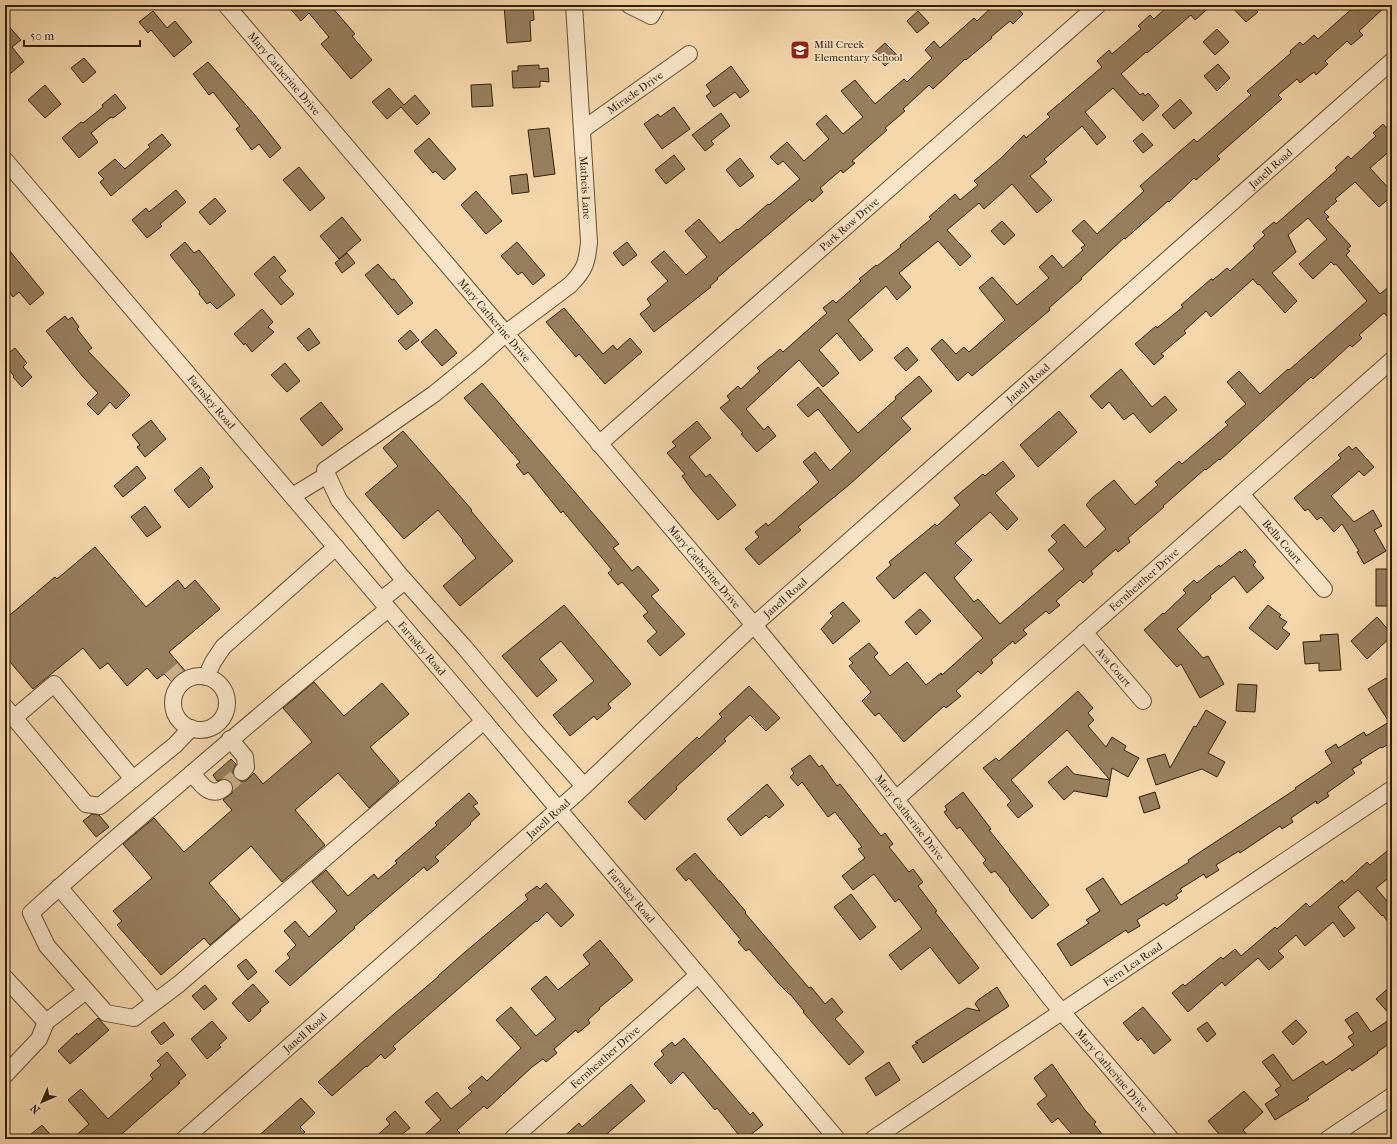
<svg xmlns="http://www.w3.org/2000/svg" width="1397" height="1144" font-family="'IM FELL French Canon',serif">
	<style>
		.building { fill: #977f5d; stroke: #322009 }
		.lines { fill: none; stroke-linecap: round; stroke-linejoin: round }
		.minor-tunnel { stroke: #ceb28b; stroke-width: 16; stroke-dasharray: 16 8; stroke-linecap: butt }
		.minor-casing { stroke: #634e32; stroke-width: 18 }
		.minor { stroke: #f8e5c8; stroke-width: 16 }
		.labels { text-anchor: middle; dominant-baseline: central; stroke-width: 3.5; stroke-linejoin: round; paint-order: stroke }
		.poi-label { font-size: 11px; fill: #322009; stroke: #f8e5c8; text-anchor: start }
		.street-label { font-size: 11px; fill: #322009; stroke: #f8e5c8 }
	</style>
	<rect width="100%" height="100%" fill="#f5d7ab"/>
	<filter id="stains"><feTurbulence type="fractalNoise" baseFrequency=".005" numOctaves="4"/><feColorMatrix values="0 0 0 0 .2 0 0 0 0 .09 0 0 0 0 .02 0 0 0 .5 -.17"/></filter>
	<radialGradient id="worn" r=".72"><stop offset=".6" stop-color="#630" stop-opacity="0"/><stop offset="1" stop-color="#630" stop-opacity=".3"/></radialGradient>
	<g class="building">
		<path d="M287,5H330L355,34L352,36L372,60L351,79L321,44L329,37L309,13L301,21Z"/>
		<path d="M504,5L533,6L534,20L530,21L531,41L507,43Z"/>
		<path d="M994,5H1015L1023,14L1013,24L1010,21L991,37L992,38L966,60L965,59L933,89L929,85L903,109L905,111L885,128L887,130L852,161L855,163L843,173L841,170L820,188L823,192L812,202L810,199L717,278L718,279L710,286L711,287L654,332L640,314L651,305L647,299L668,281L651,262L664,251L686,275L707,257L685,231L699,219L720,243L737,229L738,230L768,204L769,205L800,179L783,161L778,165L770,157L787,142L804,161L829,139L816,124L826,115L843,134L863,117L841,91L855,80L875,104L904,79L907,82L932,58L925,50L934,41L940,48L974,18L977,21Z"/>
		<path d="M1169,5H1212L1195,20L1191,15L1147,53L1146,52L1121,74L1140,95L1143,93L1145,96L1148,93L1159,106L1143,121L1113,88L1085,112L1106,137L1097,145L1082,126L1044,159L1047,162L1030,176L1052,200L1037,213L1012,184L984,209L979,203L947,230L971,256L960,266L938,241L899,273L911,287L897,300L886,286L848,320L873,350L860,361L837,333L819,350L839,373L823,387L799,360L746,409L764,430L768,426L776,436L757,452L741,434L743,433L720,408L730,400L727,396L738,386L741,389L760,371L757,368L770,357H771L780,349L783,352L827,313L823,308L833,300L836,303L861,281L859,279L876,265L877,266L901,247L900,245L931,219L929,217L955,194L960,200L978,185L974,181L1000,159L1024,135L1026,138L1050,117L1047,114L1102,67L1097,61L1109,50L1112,54L1141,29L1138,26L1150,15L1154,19Z"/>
		<path d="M1230,5H1252L1258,12L1246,22Z"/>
		<path d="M1356,5H1387L1359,31L1363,35L1351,45L1347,41L1325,61L1328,64L1316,75L1314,72L1300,83L1297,79L1278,95L1282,99L1217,156L1220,159L1196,180L1194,178L1169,202L1168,201L1125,239L1124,238L1081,278L1082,279L1049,308L1050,310L972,376L968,372L958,381L931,349L942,339L956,354L964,347L969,352L1005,320L979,288L992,277L1017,305L1049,278L1039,267L1052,255L1063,268L1083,250L1081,248L1085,245L1072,231L1084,220L1097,234L1144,191L1140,186L1194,139L1197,142L1251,95L1247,91L1291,53L1290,51L1300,42L1303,45L1314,35L1318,39Z"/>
		<path d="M153,11L167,28L175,21L192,42L174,57L151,30L148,33L139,22Z"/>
		<path d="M918,11L929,23L917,33L907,21Z"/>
		<path d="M5,22L21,40L12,47L24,62L5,78Z"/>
		<path d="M1217,29L1229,42L1215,55L1203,42Z"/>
		<path d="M885,43L897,55L885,66L874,53Z"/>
		<path d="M84,58L96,72L83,83L71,68Z"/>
		<path d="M208,62L254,114L281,148L270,158L259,144L252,150L236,129L240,126L213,92L209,95L193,74Z"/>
		<path d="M1218,64L1230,78L1217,91L1204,76Z"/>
		<path d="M539,65V69L548,68L549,82L540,81V87L513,88L512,71H518V66Z"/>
		<path d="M731,66L749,91L740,98L735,92L714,107L706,96L711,92L706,85Z"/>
		<path d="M491,84L493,106L472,107L471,85Z"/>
		<path d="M45,85L61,104L45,118L28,100Z"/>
		<path d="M389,88L404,105L415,95L430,113L417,125L401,107L387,119L372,102Z"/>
		<path d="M115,94L126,108L113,118L111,117L91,133L98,142L79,158L62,138L81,122L83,123L103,107L102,105Z"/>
		<path d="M1180,99L1192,113L1174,129L1162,115Z"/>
		<path d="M674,107L690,129L662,149L644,124L658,114L660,117Z"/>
		<path d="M721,113L730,126L711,141L714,144L705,151L692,135Z"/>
		<path d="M1383,124L1392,134V149L1370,168L1392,192V196L1379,207L1355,182L1335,199L1337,201L1324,212L1329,217L1326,219L1351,246L1347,249L1350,251L1346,255L1380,294L1392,284V322L1384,313L1359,335L1362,338L1352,347L1350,345L1313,379L1311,377L1220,460L1219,459L1206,470L1205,469L1163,506L1164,507L1128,538L1130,542L1118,552L1116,549L1091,571L1093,574L1083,583L1080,580L1056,601L1060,605L1049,614L1046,611L1023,630L1027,634L1015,644L1013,641L991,660L993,663L981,674L978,671L956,691L961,696L946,708L944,706L904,742L879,713L875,716L862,701L871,692L849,666L853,663L849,659L869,643L878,653L874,657L890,676L907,662L926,685L941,673L942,675L983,638L925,572L894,599L876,578L891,565L889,562L935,524L937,526L960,505L954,498L983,474L985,476L1003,461L1015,476L995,493L1018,519L1007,530L990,512L955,543L972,560L954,578L974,602L978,599L1000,624L1064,569L1048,550L1057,542L1051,536L1064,524L1085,548L1106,529L1086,505L1092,498L1114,480L1135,505L1158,485L1155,482L1179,461L1182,464L1228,425L1225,422L1246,404L1227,382L1239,371L1260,394L1288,369L1289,370L1367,301L1336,264L1334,265L1331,262L1313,279L1299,264L1327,239L1308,218L1288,235L1296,252L1272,273L1297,301L1285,313L1259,284L1258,285L1253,279L1211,317L1206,311L1184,331L1186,333L1161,354L1164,356L1154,365L1135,344L1156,326L1157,328L1183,307L1181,305L1211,279L1213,280L1227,268L1230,271L1255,248L1253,246L1265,235L1262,232L1274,222L1276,224L1337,170L1335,168L1348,156L1351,159L1376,136L1373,133Z"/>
		<path d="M549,128L555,174L534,177L528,130Z"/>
		<path d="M1142,133L1153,145L1143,153L1133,141Z"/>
		<path d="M162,134L171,145L111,196L100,182L104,179L98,173L115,159L125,169L150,147L148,145Z"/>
		<path d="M429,138L456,169L444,180L435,171L433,173L414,151Z"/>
		<path d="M674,155L685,169L666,184L655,170Z"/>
		<path d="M740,158L754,176L740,187L726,170Z"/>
		<path d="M299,167L325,198L310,211L283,180Z"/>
		<path d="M527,174L529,192L512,194L510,176Z"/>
		<path d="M176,190L186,202L160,224L162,226L147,238L132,220L146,208L149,212Z"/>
		<path d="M476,191L502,221L486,234L461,205Z"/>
		<path d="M215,198L226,211L210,225L199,212Z"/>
		<path d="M342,217L361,240L339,259L320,236Z"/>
		<path d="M1002,221L1015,235L1004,245L991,231Z"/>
		<path d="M185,242L194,253L199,250L235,295L217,309L210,302L207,304L199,294L200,292L170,255Z"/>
		<path d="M517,242L545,275L533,285L522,272L518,275L501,256Z"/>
		<path d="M627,242L637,255L623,266L613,253Z"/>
		<path d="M5,245L44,293L30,305L19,292L13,297L5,287Z"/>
		<path d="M347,253L355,263L342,273L335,263Z"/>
		<path d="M274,256L286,271L279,277L294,294L281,305L254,274Z"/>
		<path d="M378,264L392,280L394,279L413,303L398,315L365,275Z"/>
		<path d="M564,308L603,354L613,345L617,350L630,338L642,352L605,384L579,354L576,357L546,322Z"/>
		<path d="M262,309L273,322L268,327L274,332L252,352L245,343L244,345L234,334Z"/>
		<path d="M65,316L68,320L72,317L79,327L77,329L92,348L88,351L130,395L116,409L110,402L98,415L87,404L98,393L83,377L46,331Z"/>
		<path d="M309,328L320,343L308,351L297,338Z"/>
		<path d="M436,329L457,353L442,366L421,342Z"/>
		<path d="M410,330L419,340L406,350L398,341Z"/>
		<path d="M907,347L918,360L906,371L894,358Z"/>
		<path d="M15,348L27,363L23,367L32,377L22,387L13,377L14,376L5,365V356Z"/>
		<path d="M285,363L300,381L287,392L271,375Z"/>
		<path d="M1121,369L1152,407L1165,396L1177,410L1150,433L1133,413L1124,420L1109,402L1102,409L1090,396Z"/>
		<path d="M919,376L932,391L901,418L911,429L850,484L798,527L801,530L759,565L745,549L759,537L755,532L766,523L768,526L819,482L803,462L815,452L830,471L851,451L818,409L808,417L797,405L818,387L858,433L896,399L895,397Z"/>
		<path d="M482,383L619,544L613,548L632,571L638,566L659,590L651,596L685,634L660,656L647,641L657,632L643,616L648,612L622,582L618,585L608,573L612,570L563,511L561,513L528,472L524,475L516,465L520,462L464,398Z"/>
		<path d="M321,402L343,429L322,446L300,419Z"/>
		<path d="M1059,411L1077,432L1038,467L1020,445Z"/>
		<path d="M151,420L166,439L145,457L137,447L140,445L132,435Z"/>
		<path d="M697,421L711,438L689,457L706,477L710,474L736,505L718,520L692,490L682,476L685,474L667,453L676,446L672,442Z"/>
		<path d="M403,431L472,510L471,511L513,561L460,606L443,586L476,558L462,541L463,540L438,510L404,539L365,494L398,466L383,448Z"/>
		<path d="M1349,446L1352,450L1356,447L1374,467L1364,476L1359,471L1331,496L1354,522L1373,510L1382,526L1374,530L1386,551L1364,564L1357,552L1359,551L1342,524L1334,532L1321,517L1317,520L1308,509L1305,511L1294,498L1341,458L1338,455Z"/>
		<path d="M137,466L146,478L123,497L114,486Z"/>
		<path d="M201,467L210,478L208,480L213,487L189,508L174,490Z"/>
		<path d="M145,506L161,527L147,537L131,517Z"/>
		<path d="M95,547L146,607L178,580L185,589L195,580L220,609L169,652L187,673L174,684L164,674L157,679L147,668L127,686L108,663L100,669L83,648L33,689L5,656V619L55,577L57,579Z"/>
		<path d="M1245,549L1256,562L1253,565L1264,578L1247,593L1234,576L1210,596L1211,598L1177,629L1203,658L1208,656L1224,684L1200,698L1181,664L1177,667L1144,630L1163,613L1164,614L1186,593L1183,590L1194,580L1197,583L1219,565L1220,567L1240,551L1241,553Z"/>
		<rect x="1376" y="569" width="16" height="37"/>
		<path d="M843,602L860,621L833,644L821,629L833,616L830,613Z"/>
		<path d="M564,605L631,684L608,704L611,708L597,720L594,716L570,736L553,715L594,681L561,641L539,659L557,680L537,697L502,656Z"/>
		<path d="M1268,605L1281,615L1279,617L1287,622L1282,628L1290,634L1277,650L1249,628Z"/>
		<path d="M920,609L931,621L916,635L905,622Z"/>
		<path d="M1377,617L1392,634V636L1367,659L1351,641Z"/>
		<path d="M1338,634L1341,670L1319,671V663L1305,664L1303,642L1321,641L1320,635Z"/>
		<path d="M1386,678L1392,688V742L1382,748L1381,747L1360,760L1362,763L1352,769L1355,773L1327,793L1329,796L1317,804L1316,801L1291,818L1293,822L1282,829L1280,826L1240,853L1239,851L1216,865L1219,870L1206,878L1204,874L1180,889L1182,891L1176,895L1178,898L1166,906L1164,903L1137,920L1140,926L1128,933L1126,930L1071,966L1057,944L1089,923L1086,920L1100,911L1086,889L1103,878L1121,905L1189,862L1188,860L1296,789L1295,788L1332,763L1325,751L1336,744L1338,748L1364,732L1366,736L1389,722L1368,689Z"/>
		<path d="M314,682L344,716L382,683L409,714L370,747L399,781L369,808L338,773L295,810L325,845L282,882L251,846L209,883L240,919L210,945L204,938L161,975L117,925L122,921L113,911L152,878L123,844L154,818L184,852L232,810L223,800L232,793L233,788L232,784L229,780L224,779L217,781L213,775L231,759L236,764L233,771V776L236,780L241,781H246L254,773L263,784L312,742L283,708Z"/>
		<path d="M1238,684L1257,685L1255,712L1236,711Z"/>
		<path d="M749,686L780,718L766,731L750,715L724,739L726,741L676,787L677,789L645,820L628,802L697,737L699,739L722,717L719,714Z"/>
		<path d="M1078,691L1093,708L1088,713L1094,720L1088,726L1106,747L1112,737L1126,746L1124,750L1139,758L1128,777L1112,768L1110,780L1067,730L1011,780L1033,806L1018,818L1007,805L1011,801L983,768L996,758L999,761Z"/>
		<path d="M1206,710L1226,722L1208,753L1225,762L1217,777L1202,769L1156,785L1147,759L1165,754L1170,768L1194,726L1196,727Z"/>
		<path d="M810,755L819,767L822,765L837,786L840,784L881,836L885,833L893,844L889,847L909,872L913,869L923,882L918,886L937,911L935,912L979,968L959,984L930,947L901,970L889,955L922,929L899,899L895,902L874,874L853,890L842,876L865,858L858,849L862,847L835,812L828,817L802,782L798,786L790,777L794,773L791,769Z"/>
		<path d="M1067,766L1074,774L1110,780L1107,797L1074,791L1064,800L1048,782Z"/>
		<path d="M767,784L784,805L769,818L766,815L741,836L727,819Z"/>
		<path d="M963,792L991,829L989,830L1049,905L1032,919L1009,890L1010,889L995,871L991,873L983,863L986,860L960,827L957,829L944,812L947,810L945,806Z"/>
		<path d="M1155,792L1160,808L1144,813L1139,797Z"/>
		<path d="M469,793L478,803L473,806L480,814L470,823L471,824L435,857L439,861L427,871L424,867L354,927L355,928L290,986L275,971L290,958L287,954L296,945L284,931L295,921L309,937L337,911L312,882L326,870L348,896L374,874L378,879L397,863L395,861L437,825L435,823Z"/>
		<path d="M92,814L99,815L109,827L96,837L83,821Z"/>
		<path d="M1392,847V875L1376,888L1392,907V928L1383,915L1382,916L1358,890L1338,907L1355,928L1344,937L1333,922L1305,946L1296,935L1278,951L1284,957L1269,970L1258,958L1225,986L1222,982L1188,1012L1172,993L1183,984L1185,986L1221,957L1223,959L1235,949L1241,956L1275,927L1277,929L1306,903L1310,907L1342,880L1344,883L1367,862L1370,865Z"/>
		<path d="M695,853L719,881H720L746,912L745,913L809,988L811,987L825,1004L832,998L843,1012L835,1019L864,1052L849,1065L803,1012L804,1011L790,994H789L779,984L749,949L746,951L738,942L741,940L689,878L686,881L676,869Z"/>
		<path d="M546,883L574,915L561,927L547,912L537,922L536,921L393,1046L396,1049L385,1059L381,1054L367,1067L366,1066L332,1096L318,1082L394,1014L438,977V976L465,952L528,899L525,895L537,886L540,889Z"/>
		<path d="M851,894L876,927L860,940L834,907Z"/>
		<path d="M600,940L633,980L599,1008L600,1009L588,1020L590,1023L578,1033L576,1030L554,1049L557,1053L546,1062L543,1059L532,1067L487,1109L484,1106L457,1130L460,1133L453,1139H420L441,1120L425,1102L437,1092L451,1109L472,1092L468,1088L482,1076L487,1081L521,1048L496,1020L511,1007L536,1036L556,1019L531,989L546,976L558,990L590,964L583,955Z"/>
		<path d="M246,959L257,972L248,980L237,966Z"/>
		<path d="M253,984L269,1002L260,1009L261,1011L249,1022L232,1003Z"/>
		<path d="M205,985L217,999L204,1010L192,996Z"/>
		<path d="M1392,985V1017L1376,999Z"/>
		<path d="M997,987L1009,1006L923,1063L912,1046L918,1043L915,1042L967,1008L980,1011L975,1004L978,1000Z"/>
		<path d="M1143,1007L1171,1040L1154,1054L1141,1038L1138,1041L1123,1023Z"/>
		<path d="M1357,1012L1371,1032L1392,1018V1042L1377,1052L1378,1053L1352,1071L1350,1068L1307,1097L1309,1099L1275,1120L1265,1104L1279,1095L1275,1090L1281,1086L1262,1062L1273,1054L1293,1081L1323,1061L1326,1065L1354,1045L1348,1037L1354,1033L1345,1020Z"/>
		<path d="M98,1018L109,1030L70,1064L58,1051L77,1033L78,1035Z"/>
		<path d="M1296,1020L1307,1032L1293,1045L1282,1032Z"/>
		<path d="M212,1021L227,1038L219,1045L221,1047L207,1059L191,1039Z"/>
		<path d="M164,1022L174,1035L161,1045L151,1032Z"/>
		<path d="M1207,1022L1216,1034L1207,1042L1197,1029Z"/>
		<path d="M684,1038L750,1115L753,1112L763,1125L745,1139H742L717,1108L715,1110L683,1072L671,1084L654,1064L664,1055L661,1051L672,1042L675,1046Z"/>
		<path d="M167,1052L186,1075L178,1082L180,1083L116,1139H72L89,1124L68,1100L81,1089L108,1119L153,1079L150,1075L161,1065L157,1061Z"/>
		<path d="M889,1062L900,1080L876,1096L865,1078Z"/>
		<path d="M1052,1064L1085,1110L1096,1122L1094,1124L1106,1139H1076L1058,1118L1052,1123L1037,1104L1047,1096L1034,1078Z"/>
		<path d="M631,1084L645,1101L601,1139H561L579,1123L582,1127Z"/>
		<path d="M1244,1091L1263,1112L1243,1130L1251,1139H1223L1208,1121Z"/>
		<path d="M301,1098L315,1113L300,1127L305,1132L297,1139H255Z"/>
		<path d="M395,1111L410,1128L396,1139H373L390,1124L386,1119Z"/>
		<path d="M42,1125L54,1139H25Z"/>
	</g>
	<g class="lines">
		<g class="minor-tunnel">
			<path d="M170,680L183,669"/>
			<path d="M224,788L242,772"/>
		</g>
		<defs>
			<g id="minor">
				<path id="s1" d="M226,5L754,625L867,762L1051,999L1171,1139"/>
				<path id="s2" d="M574,5L589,242C587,263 585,270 570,285L506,333L477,359L434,394L325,470L339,500L399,574L465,648L535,731L584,786"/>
				<path d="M629,5L651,16L657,5"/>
				<path id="s3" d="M582,130L689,54"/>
				<path id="s4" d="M5,160L462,695L837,1139"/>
				<path id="s5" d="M599,444L1098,5"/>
				<path id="s6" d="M1241,494L1324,589"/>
				<path d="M294,498L299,492L327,475"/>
				<path d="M381,600L405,581"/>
				<path d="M388,609C322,663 256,718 191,774C137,820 83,865 31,913L47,946L106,1013L134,1018L179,984L484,721"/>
				<path id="s7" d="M1084,632L1143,701"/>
				<circle cx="200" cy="703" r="27"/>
				<path d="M206,677L213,662L223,647L336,547"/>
				<path d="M5,707L86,804L100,806L175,745L191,728"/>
				<path d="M14,718L54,684L133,779"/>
				<path d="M230,739L245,757L246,767L242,772"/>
				<path d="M192,773C200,783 210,799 224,788"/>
				<path id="s8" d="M896,799L1392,360"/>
				<path d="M59,887L155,1001"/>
				<path d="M5,978L46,1022L86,991"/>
				<path d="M5,1075L39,1039L46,1022"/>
				<path id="s9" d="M184,1139L577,793L754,625L1392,61"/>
				<path id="s10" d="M512,1139L698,975"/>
				<path id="s11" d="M873,1139L1392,789"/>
				<path d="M1328,1139L1392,1096"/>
			</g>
		</defs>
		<use href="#minor" class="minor-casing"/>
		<use href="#minor" class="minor"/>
	</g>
	<defs>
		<symbol id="school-square" viewBox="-11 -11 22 22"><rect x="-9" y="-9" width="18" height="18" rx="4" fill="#8f2418" stroke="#f8e5c8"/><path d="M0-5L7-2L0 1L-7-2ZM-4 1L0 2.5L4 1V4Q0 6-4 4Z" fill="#fff"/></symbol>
	</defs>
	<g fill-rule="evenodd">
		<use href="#school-square" x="789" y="39" width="22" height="22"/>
	</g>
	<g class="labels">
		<g class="poi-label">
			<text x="814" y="44">Mill Creek<tspan x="814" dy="13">Elementary School</tspan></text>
		</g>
		<g class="street-label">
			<text stroke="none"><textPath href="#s1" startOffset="90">Mary Catherine Drive</textPath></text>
			<text stroke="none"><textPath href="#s3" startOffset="65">Miracle Drive</textPath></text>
			<text stroke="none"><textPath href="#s9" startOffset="1457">Janell Road</textPath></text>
			<text stroke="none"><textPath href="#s2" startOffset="183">Matheis Lane</textPath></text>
			<text stroke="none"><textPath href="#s5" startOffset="333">Park Row Drive</textPath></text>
			<text stroke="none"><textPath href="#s1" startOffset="414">Mary Catherine Drive</textPath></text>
			<text stroke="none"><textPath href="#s9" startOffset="1133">Janell Road</textPath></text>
			<text stroke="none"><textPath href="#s4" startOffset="318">Farnsley Road</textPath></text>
			<text stroke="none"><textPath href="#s6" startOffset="63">Bella Court</textPath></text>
			<text stroke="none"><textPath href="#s1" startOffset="738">Mary Catherine Drive</textPath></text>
			<text stroke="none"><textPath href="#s8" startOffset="331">Fernheather Drive</textPath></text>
			<text stroke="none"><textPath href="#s9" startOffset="809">Janell Road</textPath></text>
			<text stroke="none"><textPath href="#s4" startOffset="642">Farnsley Road</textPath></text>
			<text stroke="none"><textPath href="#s7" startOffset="46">Ava Court</textPath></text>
			<text stroke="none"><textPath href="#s1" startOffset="1062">Mary Catherine Drive</textPath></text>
			<text stroke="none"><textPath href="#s9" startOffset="485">Janell Road</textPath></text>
			<text stroke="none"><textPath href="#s4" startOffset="966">Farnsley Road</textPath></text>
			<text stroke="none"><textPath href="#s11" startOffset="313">Fern Lea Road</textPath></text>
			<text stroke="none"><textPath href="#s9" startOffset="161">Janell Road</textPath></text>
			<text stroke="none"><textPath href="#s10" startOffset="124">Fernheather Drive</textPath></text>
			<text stroke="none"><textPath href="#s1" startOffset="1386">Mary Catherine Drive</textPath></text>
		</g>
	</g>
	<rect width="1397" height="1144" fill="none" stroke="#f5d7ab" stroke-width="20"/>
	<rect x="6" y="6" width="1385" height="1132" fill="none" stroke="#322009" stroke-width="2"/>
	<rect x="10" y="10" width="1377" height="1124" fill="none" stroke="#322009"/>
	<g transform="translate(42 1102) rotate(225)" stroke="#f8e5c8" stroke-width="3" paint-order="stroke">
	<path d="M0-3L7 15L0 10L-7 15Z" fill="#322009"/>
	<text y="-6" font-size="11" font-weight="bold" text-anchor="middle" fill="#322009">N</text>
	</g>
	<path d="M24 40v6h116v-6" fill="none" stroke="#322009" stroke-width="2"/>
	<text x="30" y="40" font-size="12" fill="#322009" stroke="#f8e5c8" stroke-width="3" paint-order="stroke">50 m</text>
	<rect width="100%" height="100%" filter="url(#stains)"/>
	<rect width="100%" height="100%" fill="url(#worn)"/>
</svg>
